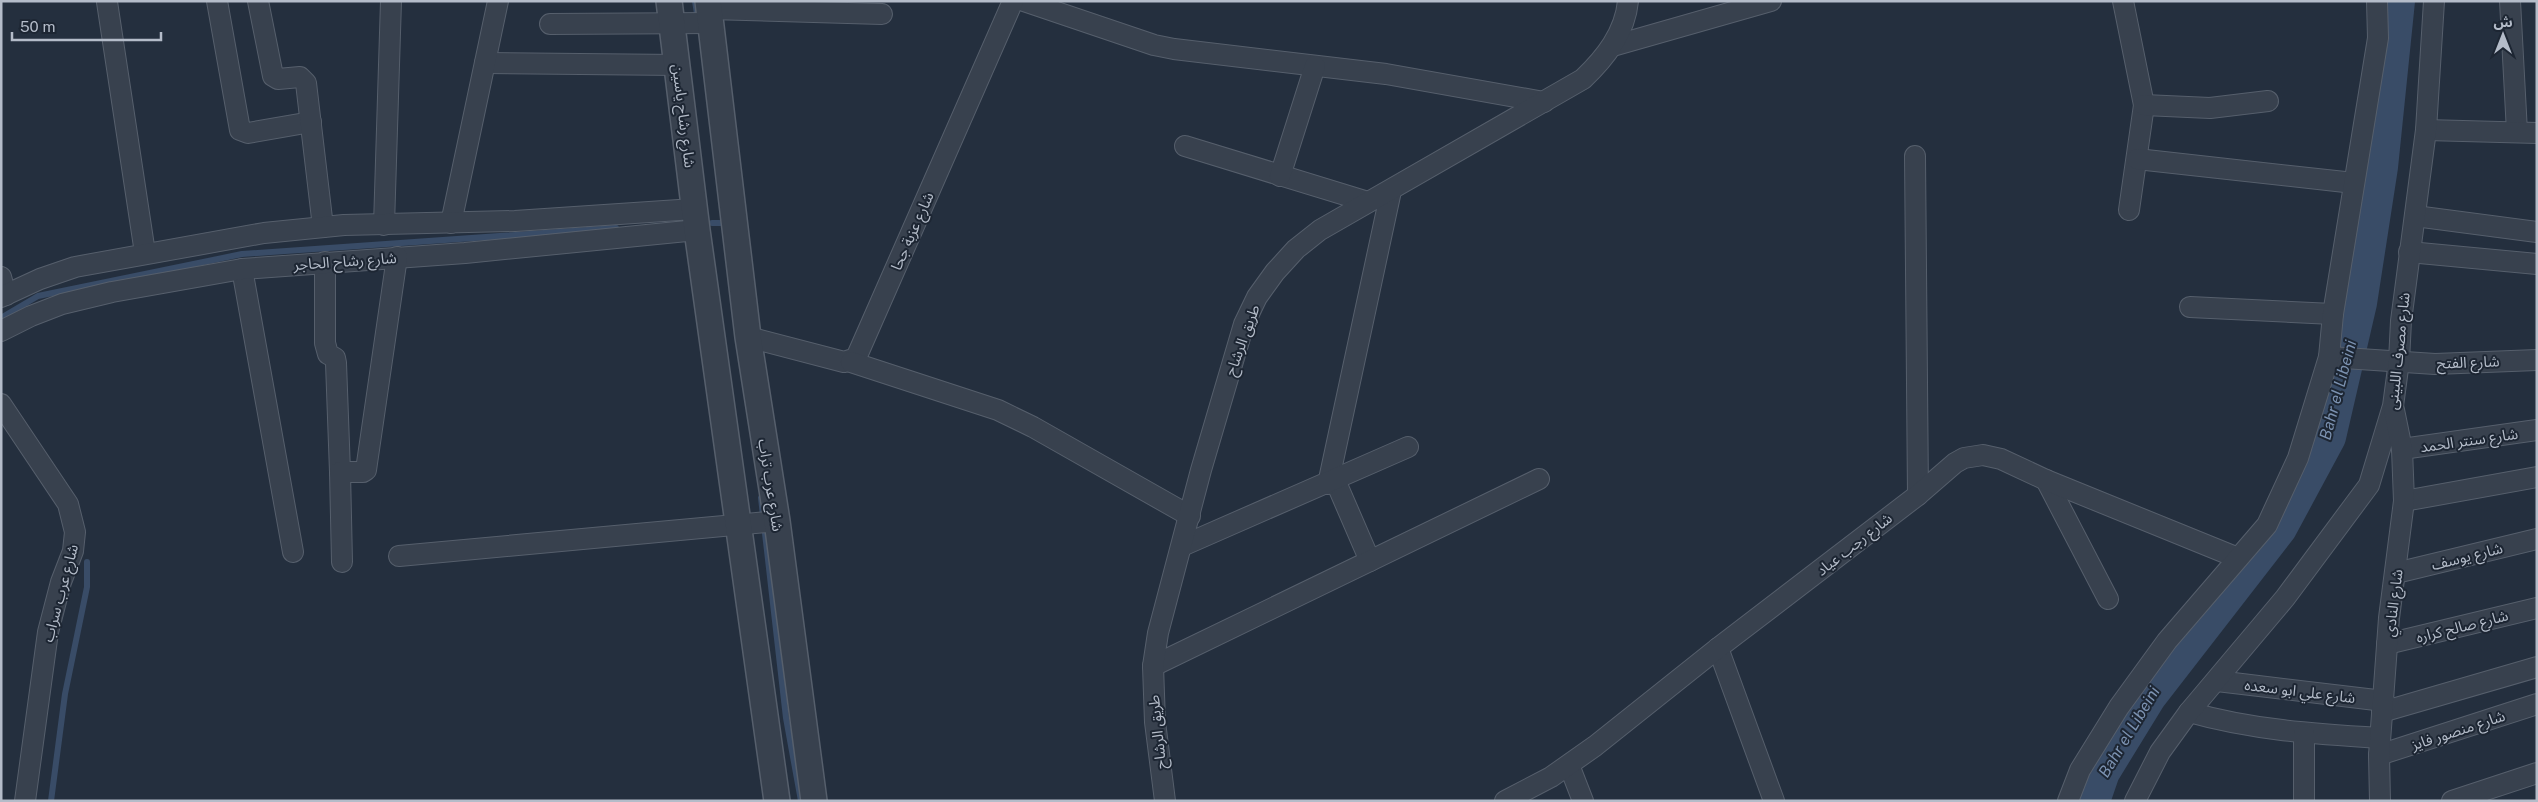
<svg xmlns="http://www.w3.org/2000/svg" width="2538" height="802" font-family="'Public Sans','Noto Sans Arabic',sans-serif">
	<style>
		.lines { fill: none; stroke-linecap: round; stroke-linejoin: round }
		.stream { stroke: #394c67; stroke-width: 6 }
		.river { stroke: #394c67; stroke-width: 36 }
		.minor-casing { stroke: #565f6c; stroke-width: 22 }
		.tertiary-casing { stroke: #565f6c; stroke-width: 28 }
		.minor { stroke: #38414e; stroke-width: 20 }
		.tertiary { stroke: #38414e; stroke-width: 25 }
		.labels { text-anchor: middle; dominant-baseline: central; stroke-width: 4; stroke-linejoin: round; paint-order: stroke }
		.street-label { font-size: 15px; fill: #b4bcc9; stroke: #1d2633 }
		.water-label { font-size: 16px; font-style: italic; fill: #7c92b1; stroke: #1d2633 }
	</style>
	<rect width="100%" height="100%" fill="#242f3e"/>
	<g class="lines">
		<g class="stream">
			<path d="M695,1L698,20"/>
			<path d="M712,223H724"/>
			<path d="M1,318L38,296L242,254L616,228"/>
			<path d="M761,498L786,718L801,801"/>
			<path d="M51,801L65,694L87,587V562"/>
		</g>
		<path class="river" d="M2092,801L2102,772L2148,697L2279,528L2328,437L2359,303L2380,167L2397,1"/>
		<defs>
			<g id="minor">
				<path d="M217,1L240,130L248,133L311,122"/>
				<path d="M258,1L273,76L278,79L300,77L306,83L323,227"/>
				<path d="M1024,1L1154,45L1174,49L1386,74L1544,102"/>
				<path d="M2123,1L2144,105L2129,210"/>
				<path d="M2510,1L2517,132"/>
				<path d="M107,2L145,253"/>
				<path d="M709,9L882,14"/>
				<path d="M550,24L711,23"/>
				<path d="M1613,46L1771,1"/>
				<path d="M485,63L677,65"/>
				<path d="M2144,105L2210,108L2268,101"/>
				<path d="M2426,130L2537,133"/>
				<path d="M1185,146L1368,202"/>
				<path d="M1915,156L1918,495"/>
				<path d="M2137,159L2354,183"/>
				<path d="M1280,176L1315,66"/>
				<path d="M2415,216L2537,232"/>
				<path d="M451,223L498,1"/>
				<path d="M384,225L391,1"/>
				<path d="M2409,252L2537,264"/>
				<path d="M325,262V343L328,354L335,358L336,363L340,472"/>
				<path d="M242,269L293,552"/>
				<path d="M1,277L6,295"/>
				<path d="M1,297L40,279L75,267L264,233L344,225L515,221L694,209"/>
				<path d="M2190,307L2333,314"/>
				<path d="M1,331L31,316L62,304L112,292L242,269L465,253L697,230"/>
				<path d="M748,337L844,362L856,358L1013,1"/>
				<path d="M2329,357L2435,364L2537,360"/>
				<path d="M851,362L998,410L1033,427L1190,516"/>
				<path d="M1,404L68,504L75,532L73,551L61,582L48,632L25,801"/>
				<path d="M2402,449L2537,430"/>
				<path d="M1335,480L1370,561"/>
				<path d="M2046,480L2108,599"/>
				<path d="M1328,484L1391,191"/>
				<path d="M2404,501L2537,477"/>
				<path d="M1182,546L1408,447"/>
				<path d="M399,556L777,521"/>
				<path d="M342,562L340,472H363L366,470L397,257"/>
				<path d="M2396,573L2537,539"/>
				<path d="M2387,644L2537,608"/>
				<path d="M1718,648L1774,801"/>
				<path d="M1153,666L1539,479"/>
				<path d="M2217,681L2384,701"/>
				<path d="M2189,712C2252,730 2315,734 2380,738"/>
				<path d="M2382,712L2537,667"/>
				<path d="M2379,755L2537,704"/>
				<path d="M1569,765L1583,801"/>
				<path d="M1165,801L1155,722L1153,666L1158,633L1201,470L1244,324L1257,297L1275,272L1296,249L1320,230L1583,79C1605,58 1625,33 1628,1"/>
				<path d="M1505,801L1551,777L1595,746L1718,648L1918,495L1955,463L1964,458L1983,455L2001,459L2046,480L2238,558"/>
				<path d="M2068,801L2080,770L2119,707L2167,641L2267,525L2298,458L2329,357L2333,314L2378,38L2377,1"/>
				<path d="M2135,801L2160,752L2189,712L2285,598L2369,485L2393,406L2399,361L2401,321L2426,130L2434,1"/>
				<path d="M2304,801V734"/>
				<path d="M2380,801L2379,755L2389,618L2404,501L2402,449L2394,410"/>
				<path d="M2452,801L2537,773"/>
			</g>
			<g id="tertiary">
				<path d="M669,1L697,230L777,801"/>
				<path d="M708,1L748,337L777,521L814,801"/>
			</g>
		</defs>
		<use href="#minor" class="minor-casing"/>
		<use href="#tertiary" class="tertiary-casing"/>
		<use href="#minor" class="minor"/>
		<use href="#tertiary" class="tertiary"/>
	</g>
	<g class="labels">
		<g class="street-label">
			<text transform="translate(684 116) rotate(83)">شارع رشاح ياسين</text>
			<text transform="translate(912 231) rotate(-66)">شارع عزبة جحا</text>
			<text transform="translate(345 261) rotate(-4)">شارع رشاح الحاجر</text>
			<text transform="translate(1242 340) rotate(-70)">طريق الرشاح</text>
			<text transform="translate(2398 351) rotate(-84)">شارع مصرف اللبينى</text>
			<text transform="translate(2468 362) rotate(-2)">شارع الفتح</text>
			<text transform="translate(2469 440) rotate(-8)">شارع سنتر الحمد</text>
			<text transform="translate(771 485) rotate(81)">شارع عرب تراب</text>
			<text transform="translate(1854 544) rotate(-38)">شارع رجب عياد</text>
			<text transform="translate(2467 556) rotate(-14)">شارع يوسف</text>
			<text transform="translate(60 593) rotate(-75)">شارع عرب سراب</text>
			<text transform="translate(2393 603) rotate(-83)">شارع النادي</text>
			<text transform="translate(2462 626) rotate(-14)">شارع صالح كراره</text>
			<text transform="translate(2300 691) rotate(7)">شارع علي ابو سعده</text>
			<text transform="translate(2458 730) rotate(-18)">شارع منصور فايز</text>
			<text transform="translate(1157 732) rotate(-96)">طريق الرشاح</text>
		</g>
		<g class="water-label">
			<text transform="translate(2338 390) rotate(-75)">Bahr el Libeini</text>
			<text transform="translate(2129 732) rotate(-59)">Bahr el Libeini</text>
		</g>
	</g>
	<rect width="2538" height="802" fill="none" stroke="#b4bcc9" stroke-width="5"/>
	<g transform="translate(2503 35)" stroke="#1d2633" stroke-width="4" paint-order="stroke">
	<path d="M0-4L9 19L0 12L-9 19Z" fill="#b4bcc9"/>
	<text y="-8" font-size="14" font-weight="bold" text-anchor="middle" fill="#b4bcc9">ش</text>
	</g>
	<path d="M12 32v8h149v-8" fill="none" stroke="#b4bcc9" stroke-width="2.5"/>
	<text x="20" y="32" font-size="15" fill="#b4bcc9" stroke="#1d2633" stroke-width="4" paint-order="stroke">50 m</text>
</svg>
